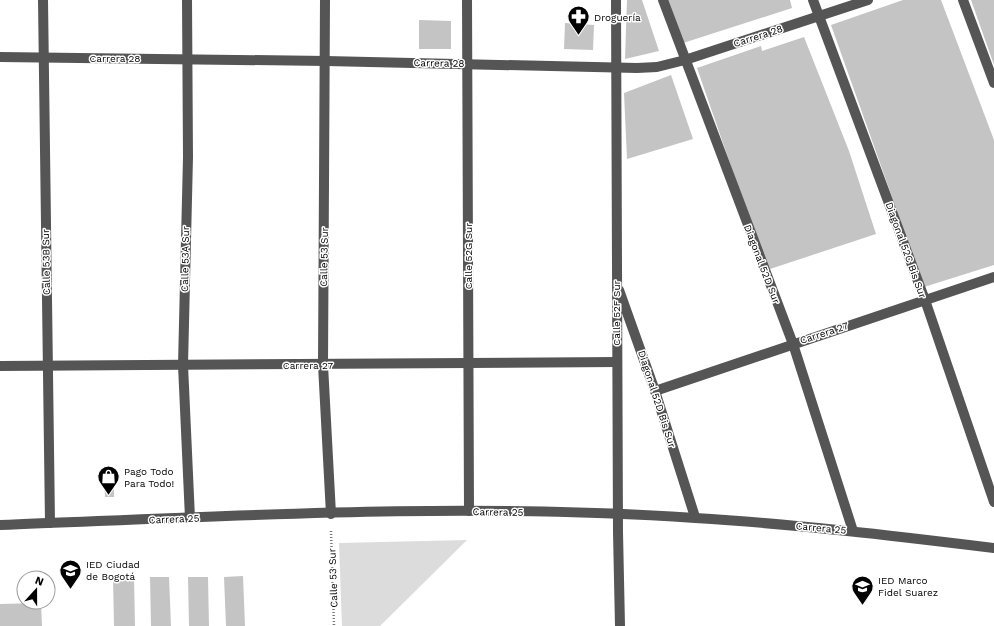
<svg xmlns="http://www.w3.org/2000/svg" width="994" height="626" font-family="'Work Sans',sans-serif">
	<style>
		.green { fill: #dcdcdc }
		.building { fill: #c4c4c4 }
		.lines { fill: none; stroke-linecap: round; stroke-linejoin: round }
		.path { stroke: #777; stroke-width: 2.5; stroke-dasharray: 1 2; stroke-linecap: butt }
		.minor { stroke: #555; stroke-width: 10 }
		.labels { text-anchor: middle; dominant-baseline: central; stroke-width: 3; stroke-linejoin: round; paint-order: stroke }
		.poi-label { font-size: 10px; fill: #000; stroke: #fff; text-anchor: start }
		.street-label { font-size: 10px; fill: #000; stroke: #fff }
	</style>
	<rect width="100%" height="100%" fill="#fff"/>
	<path class="green" d="M467,540L380,626H342L339,543Z"/>
	<g class="building">
		<path d="M627,0H642L659,51L625,59Z"/>
		<path d="M666,0H790L792,8L680,44Z"/>
		<path d="M903,0H941L994,140V265L924,287L831,25Z"/>
		<path d="M971,0H994V65Z"/>
		<path d="M419,20L451,21V49H419Z"/>
		<path d="M565,23L594,25L593,50L564,49Z"/>
		<path d="M804,37L849,151L876,234L767,270L697,68L761,46L762,51Z"/>
		<path d="M671,75L693,139L627,159L624,93Z"/>
		<path d="M104,476H114V497H105Z"/>
		<path d="M243,576L245,626H226L224,577Z"/>
		<path d="M134,577L135,626H114L113,578Z"/>
		<path d="M150,577H169L171,626H151Z"/>
		<path d="M188,577H208L209,626H189Z"/>
		<path d="M41,603L42,626H0V604Z"/>
	</g>
	<g class="lines">
		<path class="path" d="M331,531L334,626"/>
		<g class="minor">
			<path d="M43,0L50,523"/>
			<path d="M187,0L188,157L183,365L190,518"/>
			<path d="M325,0L323,365L331,514"/>
			<path d="M467,0L469,511"/>
			<path d="M616,0L618,532L620,626"/>
			<path d="M663,0L793,344L853,531"/>
			<path d="M813,0L925,300L994,502"/>
			<path d="M963,0L994,83"/>
			<path d="M0,57L326,61L637,68L657,67L685,60L868,0"/>
			<path d="M619,290L655,391L695,517"/>
			<path d="M0,366L617,362"/>
			<path d="M655,391L994,277"/>
			<path d="M0,525C231,516 464,502 695,518C795,524 895,536 994,548"/>
		</g>
	</g>
	<defs>
		<symbol id="pharmacy-pin" viewBox="-11 -11 22 30"><path d="M0 17L-7.5 6A9.5 9.5 0 1 1 7.5 6Z" fill="#000" stroke="#fff"/><path d="M-2-6h4v4h4v4h-4v4h-4v-4h-4v-4h4Z" fill="#fff"/></symbol>
		<symbol id="shop-pin" viewBox="-11 -11 22 30"><path d="M0 17L-7.5 6A9.5 9.5 0 1 1 7.5 6Z" fill="#000" stroke="#fff"/><path d="M-5-2.5h2.3a2.7 3.5 0 0 1 5.4 0H5L5.5 6h-11ZM-1.5-2.5h3a1.5 2.3 0 0 0-3 0Z" fill="#fff"/></symbol>
		<symbol id="school-pin" viewBox="-11 -11 22 30"><path d="M0 17L-7.5 6A9.5 9.5 0 1 1 7.5 6Z" fill="#000" stroke="#fff"/><path d="M0-5L7-2L0 1L-7-2ZM-4 1L0 2.5L4 1V4Q0 6-4 4Z" fill="#fff"/></symbol>
	</defs>
	<g fill-rule="evenodd">
		<use href="#pharmacy-pin" x="566" y="4" width="25" height="34"/>
		<use href="#shop-pin" x="96" y="464" width="25" height="34"/>
		<use href="#school-pin" x="58" y="558" width="25" height="34"/>
		<use href="#school-pin" x="850" y="574" width="25" height="34"/>
	</g>
	<g class="labels">
		<g class="poi-label">
			<text x="594" y="17">Droguería</text>
			<text x="124" y="471">Pago Todo<tspan x="124" dy="12">Para Todo!</tspan></text>
			<text x="86" y="564">IED Ciudad<tspan x="86" dy="12">de Bogotá</tspan></text>
			<text x="878" y="580">IED Marco<tspan x="878" dy="12">Fidel Suarez</tspan></text>
		</g>
		<g class="street-label">
			<text transform="translate(758 36) rotate(-18)">Carrera 28</text>
			<text x="115" y="58">Carrera 28</text>
			<text transform="translate(439 63) rotate(1)">Carrera 28</text>
			<text transform="translate(906 250) rotate(70)">Diagonal 52C Bis Sur</text>
			<text transform="translate(468 256) rotate(-90)">Calle 52G Sur</text>
			<text transform="translate(324 257) rotate(-89)">Calle 53 Sur</text>
			<text transform="translate(185 259) rotate(-89)">Calle 53A Sur</text>
			<text transform="translate(46 262) rotate(-91)">Calle 53B Sur</text>
			<text transform="translate(762 264) rotate(69)">Diagonal 52D Sur</text>
			<text transform="translate(616 313) rotate(-90)">Calle 52F Sur</text>
			<text transform="translate(824 333) rotate(-18)">Carrera 27</text>
			<text x="308" y="365">Carrera 27</text>
			<text transform="translate(657 399) rotate(72)">Diagonal 52D Bis Sur</text>
			<text transform="translate(498 512) rotate(1)">Carrera 25</text>
			<text transform="translate(174 519) rotate(-2)">Carrera 25</text>
			<text transform="translate(821 528) rotate(5)">Carrera 25</text>
			<text transform="translate(333 578) rotate(-92)">Calle 53 Sur</text>
		</g>
	</g>
	<g transform="translate(36 590) rotate(21)"><circle r="19" fill="#ffffff" stroke="#999999"/>
	<path d="M0-3L7 15L0 10L-7 15Z" fill="#000000"/>
	<text y="-6" font-size="11" font-weight="bold" text-anchor="middle" fill="#000000">N</text>
	</g>
</svg>
